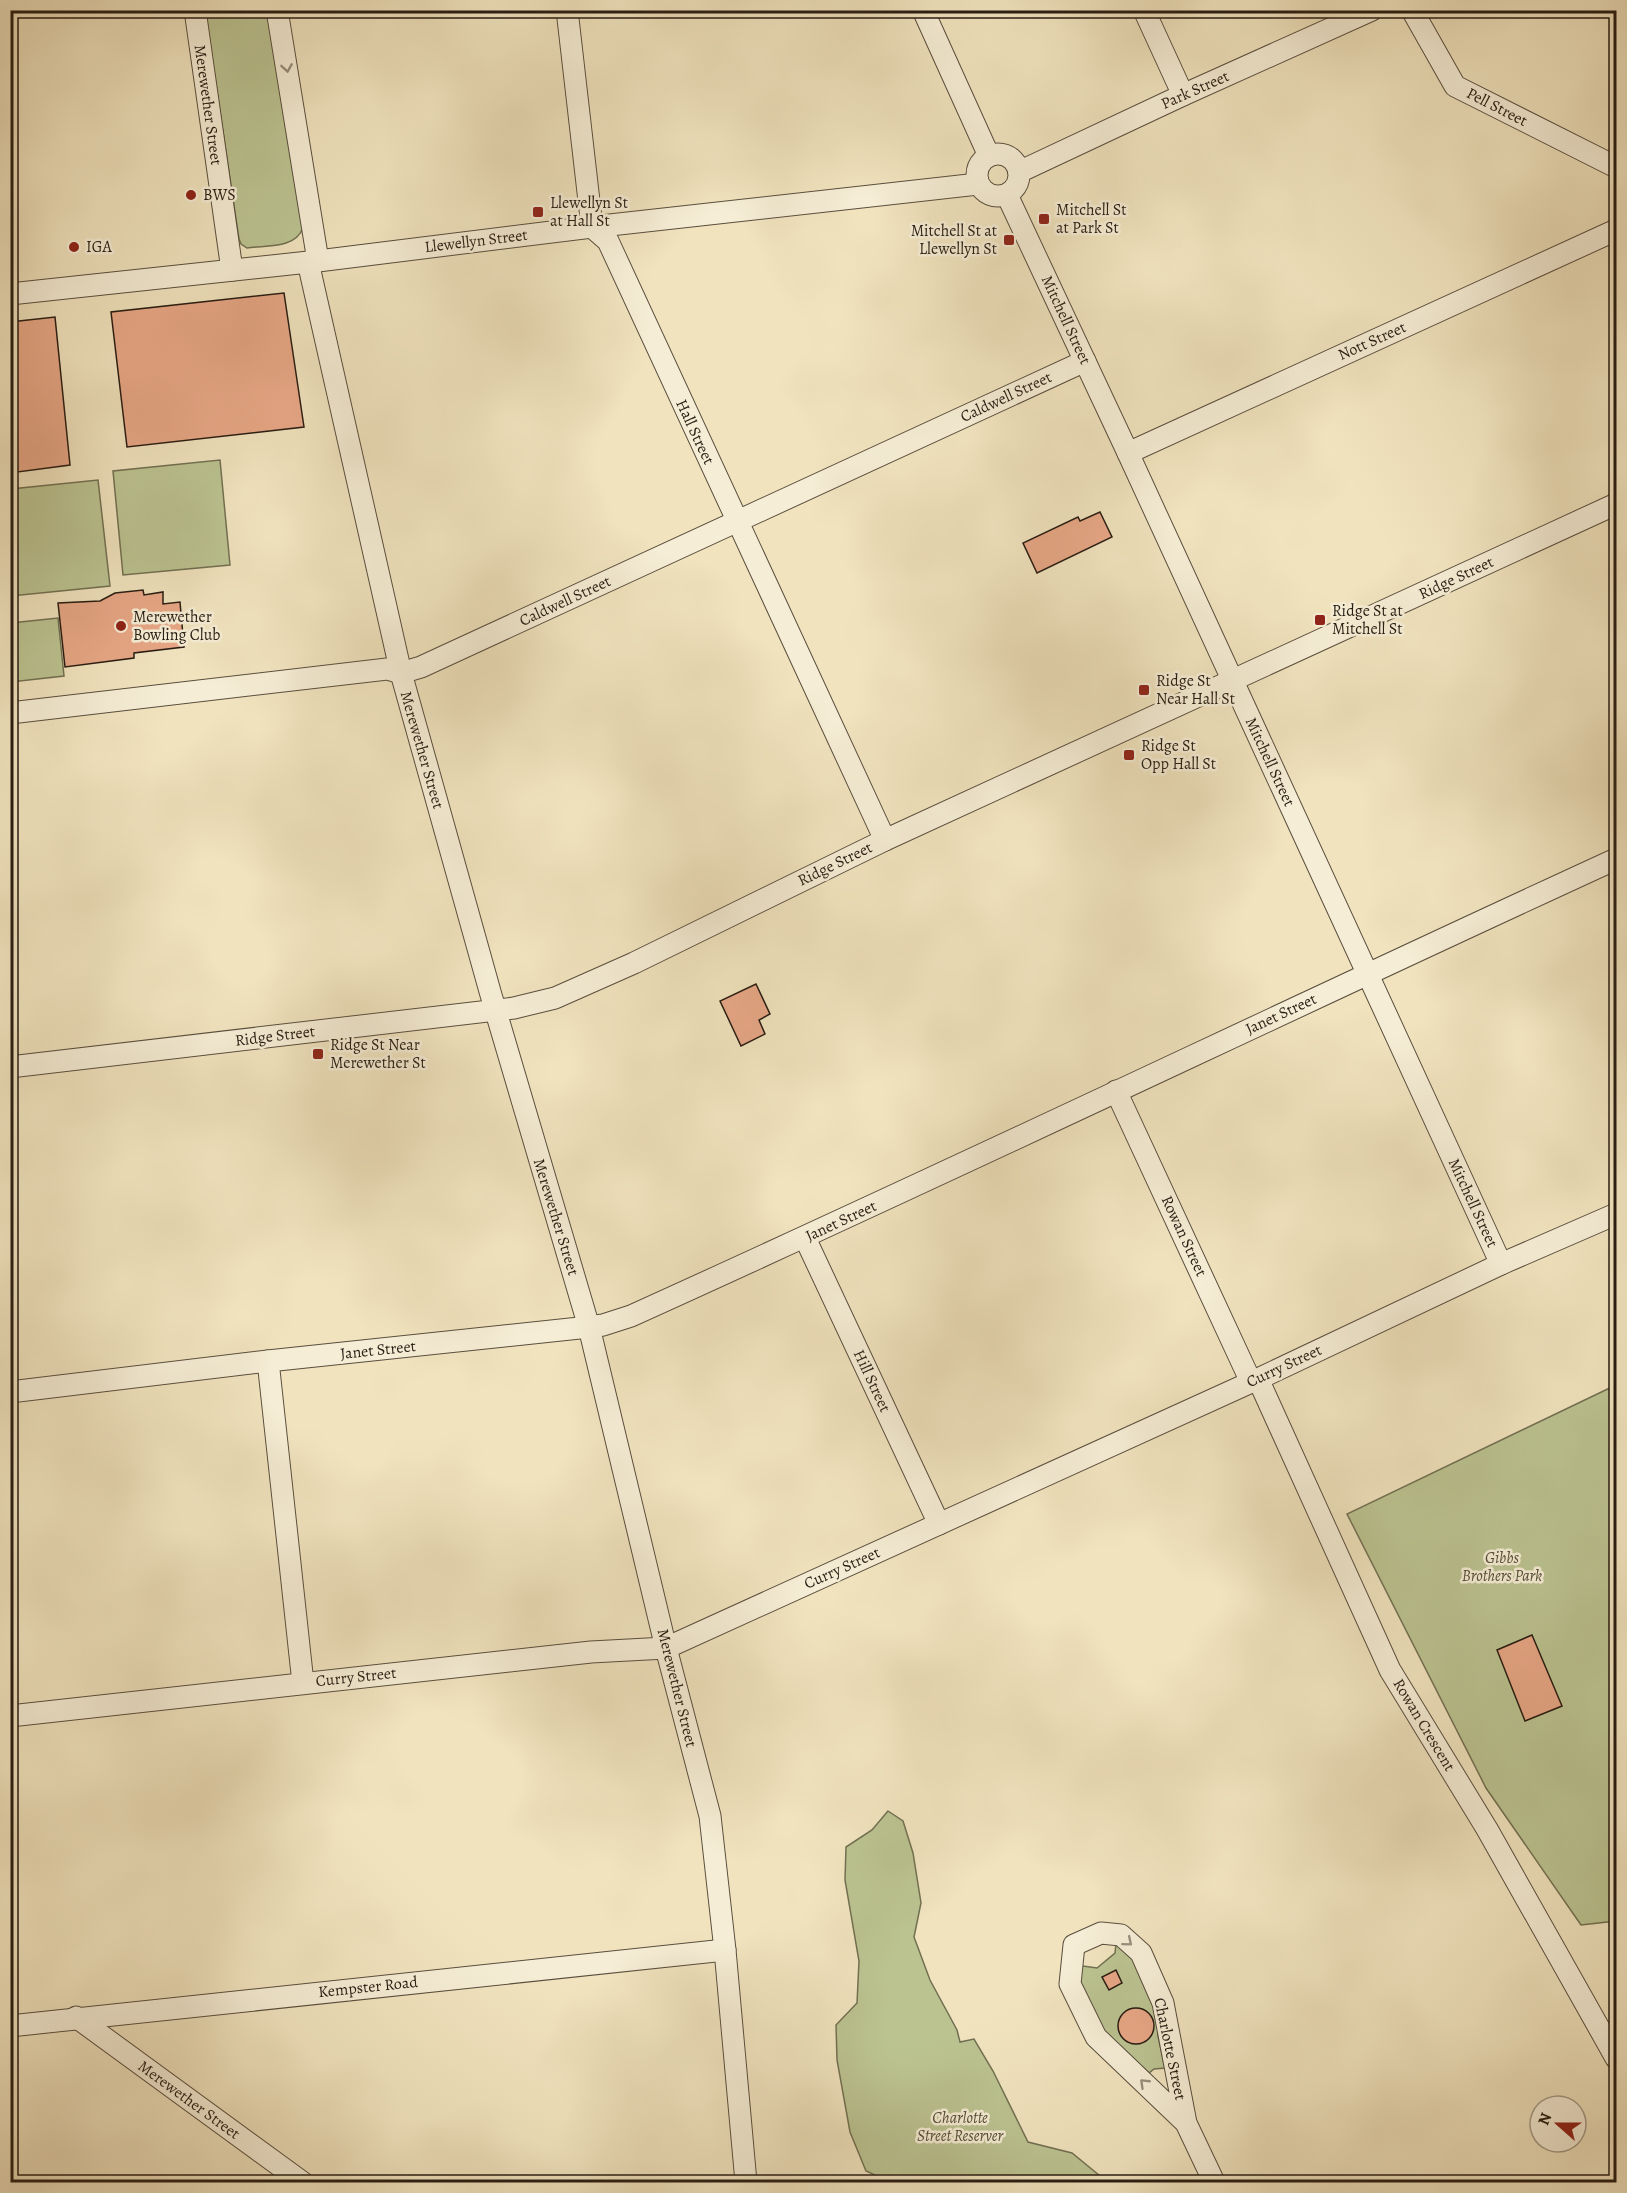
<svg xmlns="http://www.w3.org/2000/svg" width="1627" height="2193" font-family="Alegreya,serif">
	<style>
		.green { fill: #bbc391; stroke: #727052; stroke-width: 1.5 }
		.building { fill: #e7a786; stroke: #281d13; stroke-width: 1.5 }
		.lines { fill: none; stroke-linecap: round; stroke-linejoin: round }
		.minor-casing { stroke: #5a4e3e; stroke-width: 23 }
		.minor { stroke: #f5edd5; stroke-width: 21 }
		.oneway { stroke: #998f7e }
		.poi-dot { fill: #8f2418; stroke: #f5edd5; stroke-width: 2 }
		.labels { text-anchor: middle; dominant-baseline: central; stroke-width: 5; stroke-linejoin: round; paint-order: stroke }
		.street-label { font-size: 16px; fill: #281d13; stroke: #f5edd5 }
		.poi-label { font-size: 16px; fill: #281d13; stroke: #f5edd5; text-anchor: start }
		.park-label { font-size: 16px; font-style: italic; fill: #544f39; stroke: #f5edd5 }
	</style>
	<rect width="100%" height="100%" fill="#f0e3be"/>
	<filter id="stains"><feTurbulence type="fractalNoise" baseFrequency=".00333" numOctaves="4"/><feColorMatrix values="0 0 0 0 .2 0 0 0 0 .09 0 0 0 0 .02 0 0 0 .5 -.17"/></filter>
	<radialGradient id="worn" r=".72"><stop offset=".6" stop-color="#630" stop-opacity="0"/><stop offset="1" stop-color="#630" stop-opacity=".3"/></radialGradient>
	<g class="green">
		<path d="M205,11H267L303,228C295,249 266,245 247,248L241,244L239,239Z"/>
		<path d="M220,460L230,565L123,575L113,471Z"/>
		<path d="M98,480L110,586L11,596V489Z"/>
		<path d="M58,618L64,676L11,682V623Z"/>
		<path d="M1616,1385V1921L1581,1925L1486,1788L1347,1514Z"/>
		<path d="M888,1811L903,1821L913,1853L921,1903L914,1937L930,1980L957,2030L960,2042L974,2039L993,2071L1028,2142L1072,2153L1105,2180V2182H890L866,2171L850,2132L837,2060L836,2025L857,2003L859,1961L845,1880L846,1847L872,1830Z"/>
		<path d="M1116,1943L1131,1955L1158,2013V2036L1165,2068L1154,2069L1149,2073L1104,2032L1083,1992L1076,1963L1083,1966L1097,1968L1115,1953Z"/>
	</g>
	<g class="building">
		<path d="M284,293L304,427L127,447L111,312Z"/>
		<path d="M55,317L70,465L10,473V322Z"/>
		<path d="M1100,512L1112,537L1037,573L1023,543L1078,517L1080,521Z"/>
		<path d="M143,590L144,595L163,592V604L180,602L184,647L134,653V658L65,667L58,603L100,601L115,593Z"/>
		<path d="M756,984L770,1014L759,1020L765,1034L741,1046L720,1001Z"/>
		<path d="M1532,1635L1562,1706L1525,1721L1497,1650Z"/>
		<path d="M1116,1970L1122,1983L1109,1990L1102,1977Z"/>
		<circle cx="1136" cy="2026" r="18"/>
	</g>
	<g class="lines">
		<defs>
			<g id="minor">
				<path d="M195,10L232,270"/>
				<path d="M277,10L318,261"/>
				<path d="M567,10L592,227L608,241L885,840"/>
				<path d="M923,10L989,156"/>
				<path d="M1144,10L1183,95"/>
				<path d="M1412,10L1455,86L1616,167"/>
				<circle cx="998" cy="175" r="21"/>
				<path d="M1019,172L1183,95L1372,10"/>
				<path d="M1007,195L1128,453L1501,1264"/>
				<path d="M308,262L401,673L491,995L589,1327L666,1648L710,1816L725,1950L746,2182"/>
				<path d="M10,294L318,261L592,227L978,184"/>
				<path d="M1128,453L1616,230"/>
				<path d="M10,713L387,669L401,673L421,667L1085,361"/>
				<path d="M10,1067L514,1008L555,998L634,963L885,840L1616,504"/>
				<path d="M1116,1091L1251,1382"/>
				<path d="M805,1238L939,1524"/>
				<path d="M268,1361L303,1683"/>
				<path d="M1258,1379L1390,1670L1487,1829L1616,2058"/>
				<path d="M10,1392L268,1361L589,1327L603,1325L631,1316C961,1167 1287,1010 1616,859"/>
				<path d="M10,1716L591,1652L666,1648L1258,1379L1501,1264L1616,1214"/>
				<path d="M76,2017L302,2182"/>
				<path d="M10,2026L725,1950"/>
				<path d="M1186,2123L1096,2037L1070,1984L1074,1945L1101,1933L1121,1935L1141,1953L1163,2003L1186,2123L1214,2182"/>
			</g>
		</defs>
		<use href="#minor" class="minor-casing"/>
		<use href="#minor" class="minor"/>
	</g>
	<defs><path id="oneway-chevron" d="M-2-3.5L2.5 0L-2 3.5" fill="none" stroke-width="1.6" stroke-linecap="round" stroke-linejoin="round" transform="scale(1.5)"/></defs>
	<g class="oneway">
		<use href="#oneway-chevron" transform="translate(287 68) rotate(81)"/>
		<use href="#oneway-chevron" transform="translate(1128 1942) rotate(40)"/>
		<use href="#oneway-chevron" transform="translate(1144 2083) rotate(-136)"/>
	</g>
	<g class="poi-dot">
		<circle cx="191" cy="195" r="6"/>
		<rect x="532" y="206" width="12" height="12" rx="3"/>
		<rect x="1038" y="213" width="12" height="12" rx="3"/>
		<rect x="1003" y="234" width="12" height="12" rx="3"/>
		<circle cx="74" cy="247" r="6"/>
		<rect x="1314" y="614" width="12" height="12" rx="3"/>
		<circle cx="121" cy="626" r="6"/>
		<rect x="1138" y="684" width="12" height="12" rx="3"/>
		<rect x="1123" y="749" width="12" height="12" rx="3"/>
		<rect x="312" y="1048" width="12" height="12" rx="3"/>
	</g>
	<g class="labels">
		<g class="street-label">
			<text transform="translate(1195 90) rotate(-24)">Park Street</text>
			<text transform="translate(208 105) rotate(82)">Merewether Street</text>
			<text transform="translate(1497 107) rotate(27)">Pell Street</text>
			<text transform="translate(476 241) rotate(-7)">Llewellyn Street</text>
			<text transform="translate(1066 320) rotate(65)">Mitchell Street</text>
			<text transform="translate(1372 341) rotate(-24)">Nott Street</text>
			<text transform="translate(1006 397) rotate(-25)">Caldwell Street</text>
			<text transform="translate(695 432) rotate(65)">Hall Street</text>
			<text transform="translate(1456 578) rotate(-25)">Ridge Street</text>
			<text transform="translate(565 601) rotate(-25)">Caldwell Street</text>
			<text transform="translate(422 750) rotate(74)">Merewether Street</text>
			<text transform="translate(1270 762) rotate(65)">Mitchell Street</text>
			<text transform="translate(835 864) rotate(-26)">Ridge Street</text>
			<text transform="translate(1281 1014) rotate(-25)">Janet Street</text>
			<text transform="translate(275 1036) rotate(-7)">Ridge Street</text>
			<text transform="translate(1473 1203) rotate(65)">Mitchell Street</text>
			<text transform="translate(556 1217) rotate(73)">Merewether Street</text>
			<text transform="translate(841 1221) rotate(-25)">Janet Street</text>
			<text transform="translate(1184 1236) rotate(65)">Rowan Street</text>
			<text transform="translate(378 1350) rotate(-6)">Janet Street</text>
			<text transform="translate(1284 1366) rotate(-25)">Curry Street</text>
			<text transform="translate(872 1381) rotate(65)">Hill Street</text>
			<text transform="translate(842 1568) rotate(-24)">Curry Street</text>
			<text transform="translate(356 1677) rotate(-6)">Curry Street</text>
			<text transform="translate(677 1688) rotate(76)">Merewether Street</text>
			<text transform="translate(1424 1725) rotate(59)">Rowan Crescent</text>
			<text transform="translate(368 1987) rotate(-6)">Kempster Road</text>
			<text transform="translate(1170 2049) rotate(78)">Charlotte Street</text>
			<text transform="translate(189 2100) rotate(36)">Merewether Street</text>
		</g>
		<g class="poi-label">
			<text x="203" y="195">BWS</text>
			<text x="550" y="203">Llewellyn St<tspan x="550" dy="18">at Hall St</tspan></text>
			<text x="1056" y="210">Mitchell St<tspan x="1056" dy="18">at Park St</tspan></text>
			<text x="997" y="231" text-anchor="end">Mitchell St at<tspan x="997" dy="18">Llewellyn St</tspan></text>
			<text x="86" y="247">IGA</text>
			<text x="1332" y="611">Ridge St at<tspan x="1332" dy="18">Mitchell St</tspan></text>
			<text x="133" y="617">Merewether<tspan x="133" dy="18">Bowling Club</tspan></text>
			<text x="1156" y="681">Ridge St<tspan x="1156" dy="18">Near Hall St</tspan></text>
			<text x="1141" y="746">Ridge St<tspan x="1141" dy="18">Opp Hall St</tspan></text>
			<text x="330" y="1045">Ridge St Near<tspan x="330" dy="18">Merewether St</tspan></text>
		</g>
		<g class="park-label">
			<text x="1502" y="1558">Gibbs<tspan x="1502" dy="18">Brothers Park</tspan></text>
			<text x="960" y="2118">Charlotte<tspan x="960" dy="18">Street Reserver</tspan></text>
		</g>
	</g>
	<rect width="1627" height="2193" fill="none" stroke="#f0e3be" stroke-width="36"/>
	<rect x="12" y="12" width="1603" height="2169" fill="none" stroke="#281d13" stroke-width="3"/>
	<rect x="18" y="18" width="1591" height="2157" fill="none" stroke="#281d13" stroke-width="1.5"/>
	<g transform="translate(1558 2124) rotate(291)"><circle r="28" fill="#f5edd5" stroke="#a39a87" stroke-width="1.5"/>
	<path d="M0-4.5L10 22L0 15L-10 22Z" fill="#8f2418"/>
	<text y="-9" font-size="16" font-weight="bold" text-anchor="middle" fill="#281d13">N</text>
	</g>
	<rect width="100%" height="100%" filter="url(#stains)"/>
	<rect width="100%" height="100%" fill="url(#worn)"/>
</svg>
